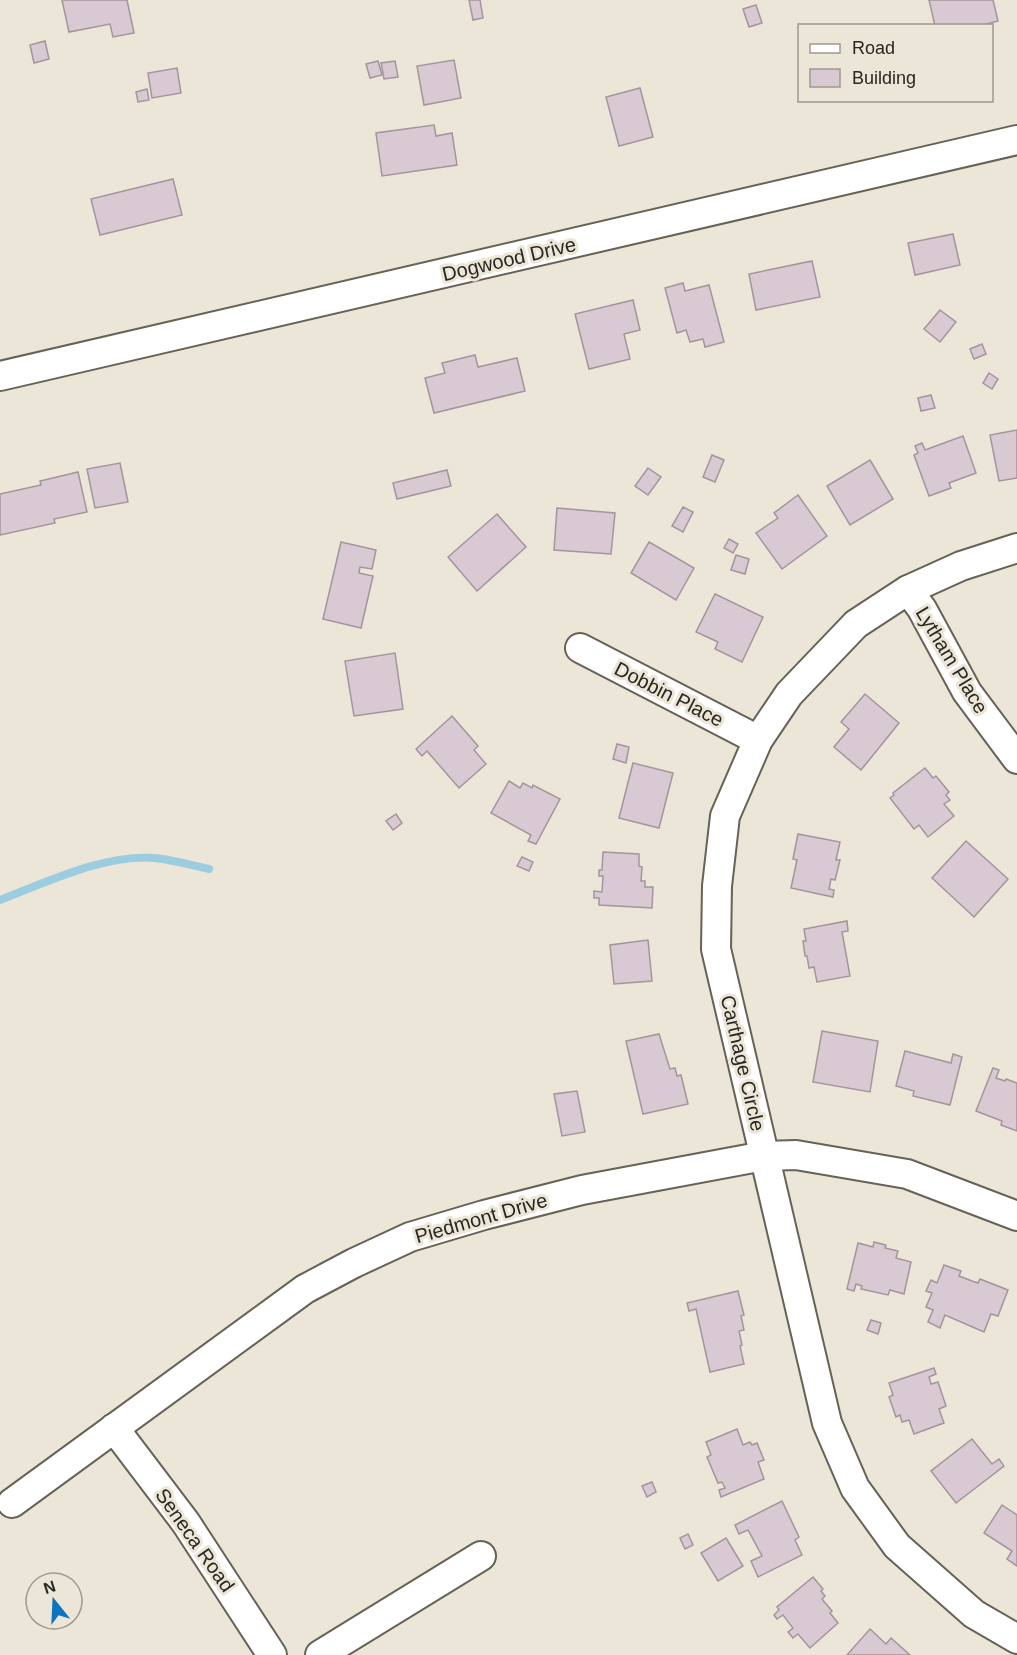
<svg xmlns="http://www.w3.org/2000/svg" width="1017" height="1655" font-family="Arial,sans-serif">
	<style>
		.lines { fill: none; stroke-linecap: round; stroke-linejoin: round }
		.stream { stroke: #9cccdf; stroke-width: 8 }
		.building { fill: #d9c9d2; stroke: #a4959d; stroke-width: 1.5 }
		.street-casing { stroke: #666255; stroke-width: 32 }
		.street { stroke: #fff; stroke-width: 28 }
		.labels { text-anchor: middle; dominant-baseline: central; stroke-width: 6; stroke-linejoin: round; paint-order: stroke }
		.street-label { font-size: 20px; fill: #282721; stroke: #ebe6d7 }
	</style>
	<rect width="100%" height="100%" fill="#ebe6d7"/>
	<g class="lines">
		<path class="stream" d="M0,900C47,882 104,854 155,858C173,860 191,865 209,869"/>
	</g>
	<g class="building">
		<path d="M62,0H127L134,33L113,37L110,24L69,32Z"/>
		<path d="M469,0H480L483,18L473,20Z"/>
		<path d="M929,0H993L998,21L979,26H935Z"/>
		<path d="M756,5L762,23L749,27L743,9Z"/>
		<path d="M45,41L49,59L34,63L30,45Z"/>
		<path d="M454,60L461,98L424,105L417,66Z"/>
		<path d="M378,61L382,75L370,78L366,64Z"/>
		<path d="M395,61L398,77L384,79L381,63Z"/>
		<path d="M177,68L181,93L152,98L148,73Z"/>
		<path d="M640,88L653,137L619,146L606,97Z"/>
		<path d="M147,89L149,100L138,102L136,92Z"/>
		<path d="M434,125L436,136L452,133L457,165L382,176L376,133Z"/>
		<path d="M173,179L182,215L100,235L91,199Z"/>
		<path d="M953,234L960,265L915,275L908,243Z"/>
		<path d="M812,261L820,297L756,310L749,274Z"/>
		<path d="M683,283L685,291L709,285L724,342L705,347L703,339L690,342L686,330L677,333L665,288Z"/>
		<path d="M633,300L640,330L624,334L630,359L589,369L575,314Z"/>
		<path d="M940,310L956,322L940,342L924,329Z"/>
		<path d="M982,344L986,354L974,359L970,349Z"/>
		<path d="M475,355L478,367L517,358L525,391L434,413L425,378L445,373L442,363Z"/>
		<path d="M989,373L998,379L992,389L983,383Z"/>
		<path d="M931,395L935,408L921,411L918,398Z"/>
		<path d="M1017,430V478L999,481L990,435Z"/>
		<path d="M963,436L976,473L949,483L951,488L929,496L914,455L918,453L915,446L922,443L925,450Z"/>
		<path d="M712,455L724,460L715,482L703,477Z"/>
		<path d="M870,460L893,499L850,525L827,486Z"/>
		<path d="M120,463L128,502L95,508L87,469Z"/>
		<path d="M648,468L661,477L648,495L635,486Z"/>
		<path d="M447,470L451,486L397,499L393,483Z"/>
		<path d="M78,472L87,512L54,519L55,523L0,535V494L41,485L40,481Z"/>
		<path d="M798,495L827,536L782,569L756,533L778,518L774,513Z"/>
		<path d="M683,507L693,512L683,532L672,526Z"/>
		<path d="M557,508L615,513L611,554L554,550Z"/>
		<path d="M497,514L526,547L477,591L448,557Z"/>
		<path d="M729,539L738,544L733,553L724,548Z"/>
		<path d="M341,542L376,550L372,569L360,567L359,573L373,576L361,628L323,619Z"/>
		<path d="M649,542L694,568L676,600L631,573Z"/>
		<path d="M736,555L749,559L745,574L731,570Z"/>
		<path d="M715,594L763,617L742,662L715,649L718,642L696,632Z"/>
		<path d="M395,653L403,709L354,716L345,661Z"/>
		<path d="M865,694L899,723L861,770L834,747L849,729L841,722Z"/>
		<path d="M452,716L478,746L474,750L486,764L459,788L427,751L422,756L416,749Z"/>
		<path d="M617,744L629,747L626,763L613,759Z"/>
		<path d="M633,763L673,773L659,828L619,818Z"/>
		<path d="M925,768L933,778L936,776L949,792L946,795L950,800L944,804L954,816L928,837L919,825L914,829L890,798L894,795L893,793Z"/>
		<path d="M509,781L520,788L523,783L532,788L533,785L560,799L536,844L528,841L531,835L491,813Z"/>
		<path d="M396,814L402,823L393,830L386,821Z"/>
		<path d="M798,834L840,842L836,860H840L835,880L831,879L829,889L834,890L833,897L791,888L797,860L793,859Z"/>
		<path d="M966,841L1008,879L974,917L932,878Z"/>
		<path d="M603,852L639,854V866L642,867L641,881H645V887H653L652,908L599,905V898H594V891L602,892L603,876H599V870H602Z"/>
		<path d="M522,857L533,862L529,871L517,866Z"/>
		<path d="M847,921L848,931L842,932L850,976L817,982L814,967L809,968L807,956H805L803,941H806L804,929Z"/>
		<path d="M648,940L652,981L614,984L610,945Z"/>
		<path d="M822,1031L878,1041L870,1092L813,1082Z"/>
		<path d="M659,1034L670,1069L675,1068L677,1076L681,1075L688,1104L643,1114L626,1041Z"/>
		<path d="M905,1051L951,1063L953,1054L962,1057L950,1105L913,1096L914,1091L896,1086Z"/>
		<path d="M993,1068L999,1070L996,1078L1005,1081L1006,1079L1017,1083V1131L1001,1125L1002,1121L976,1111Z"/>
		<path d="M577,1091L585,1132L562,1136L554,1094Z"/>
		<path d="M874,1242L886,1245L885,1248L898,1251L896,1258L911,1262L904,1294L890,1290L888,1295L861,1289L862,1286L856,1284L854,1291L847,1289L858,1243L873,1247Z"/>
		<path d="M944,1265L961,1271L959,1276L972,1281L978,1283L980,1279L1008,1290L998,1316L991,1314L984,1332L945,1315L940,1328L928,1322L933,1310L926,1307L932,1293L926,1291L931,1280L937,1283Z"/>
		<path d="M738,1291L744,1315L741,1316L744,1330L739,1331L742,1345L740,1346L744,1364L710,1372L696,1309L689,1311L687,1303Z"/>
		<path d="M871,1320L881,1323L878,1334L867,1330Z"/>
		<path d="M934,1368L936,1374L929,1377L931,1384L938,1382L946,1406L939,1409L944,1423L914,1434L909,1420L902,1422L900,1415L896,1417L889,1397L893,1395L889,1383Z"/>
		<path d="M737,1429L743,1445L750,1442L752,1445L757,1443L764,1460L758,1462L764,1479L721,1497L719,1490L725,1488L722,1482L718,1483L707,1457L711,1455L706,1442Z"/>
		<path d="M972,1439L992,1464L999,1459L1004,1466L956,1503L931,1471Z"/>
		<path d="M652,1482L656,1492L647,1497L642,1486Z"/>
		<path d="M782,1501L799,1537L795,1540L802,1555L758,1577L751,1561L762,1556L748,1530L739,1534L735,1525Z"/>
		<path d="M1002,1505L1017,1515V1566L1007,1559L1012,1551L984,1533Z"/>
		<path d="M688,1534L693,1545L685,1549L680,1538Z"/>
		<path d="M726,1538L743,1566L718,1581L701,1553Z"/>
		<path d="M813,1577L823,1589L821,1591L825,1596L822,1599L832,1611L830,1613L838,1623L810,1648L798,1634L793,1638L788,1632L793,1628L783,1615L777,1619L774,1615L779,1610L777,1607Z"/>
		<path d="M870,1629L886,1644L891,1638L910,1655H847Z"/>
	</g>
	<g class="lines">
		<defs>
			<g id="street">
				<path d="M0,376L1017,140"/>
				<path d="M1017,548L961,566L908,590L856,624L789,694L758,740L725,816L717,886L716,949L827,1423L855,1488L897,1546L974,1614L1017,1639"/>
				<path d="M908,590L922,609L967,692L1017,759"/>
				<path d="M580,648L758,740"/>
				<path d="M114,1428L186,1523L272,1655"/>
				<path d="M12,1503L305,1289L354,1263L410,1237L484,1215L582,1190L764,1156L796,1155L907,1174L1017,1216"/>
				<path d="M320,1655L481,1556"/>
			</g>
		</defs>
		<use href="#street" class="street-casing"/>
		<use href="#street" class="street"/>
	</g>
	<g class="labels">
		<g class="street-label">
			<text transform="translate(509 259) rotate(-13)">Dogwood Drive</text>
			<text transform="translate(952 660) rotate(59)">Lytham Place</text>
			<text transform="translate(669 694) rotate(27)">Dobbin Place</text>
			<text transform="translate(743 1063) rotate(77)">Carthage Circle</text>
			<text transform="translate(481 1218) rotate(-16)">Piedmont Drive</text>
			<text transform="translate(195 1540) rotate(55)">Seneca Road</text>
		</g>
	</g>
	<rect x="798" y="24" width="195" height="78" fill="#ebe6d7" stroke="#9d9a8e" stroke-width="1.5"/>
	<rect x="810" y="44" width="30" height="9" fill="#ffffff" stroke="#9d9a8e" stroke-width="1.5"/>
	<text x="852" y="54" font-size="18" fill="#282721">Road</text>
	<rect x="810" y="69" width="30" height="18" fill="#d9c9d2" stroke="#9d9a8e" stroke-width="1.5"/>
	<text x="852" y="84" font-size="18" fill="#282721">Building</text>
	<g transform="translate(54 1601) rotate(342)"><circle r="28" fill="#ebe6d7" stroke="#9d9a8e" stroke-width="1.5"/>
	<path d="M0-4.5L10 22L0 15L-10 22Z" fill="#0b74bf"/>
	<text y="-9" font-size="16" font-weight="bold" text-anchor="middle" fill="#282721">N</text>
	</g>
</svg>
